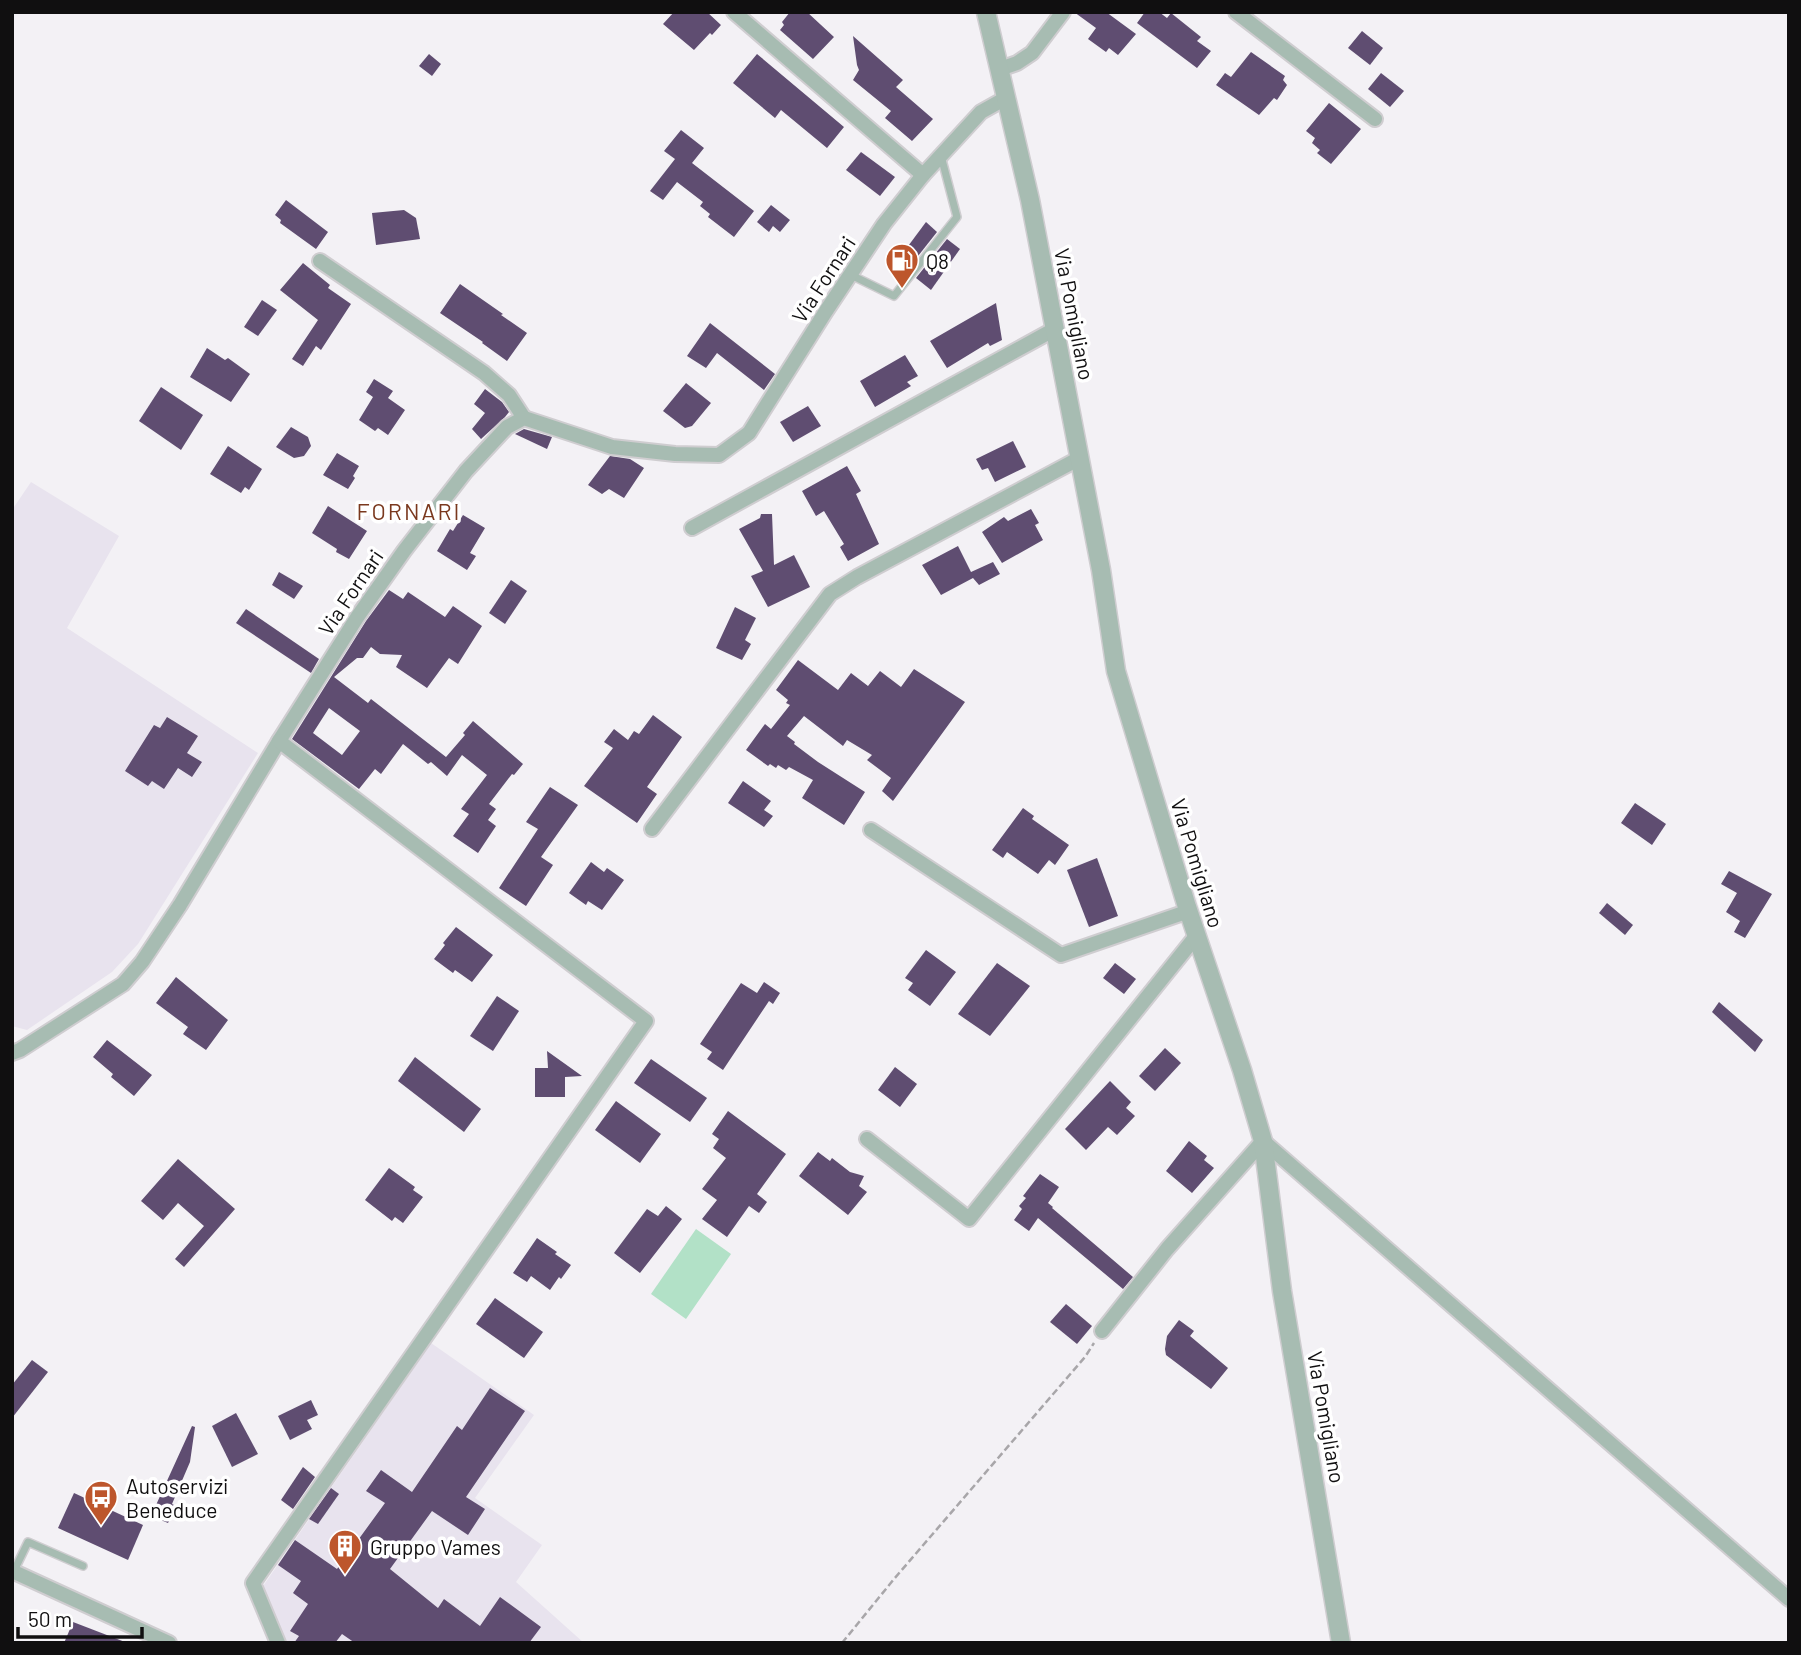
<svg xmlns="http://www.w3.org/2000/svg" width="1801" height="1655" font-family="Barlow,sans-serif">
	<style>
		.built { fill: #e8e3ee }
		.green { fill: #b2e1c7 }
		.building { fill: #5f4d71; fill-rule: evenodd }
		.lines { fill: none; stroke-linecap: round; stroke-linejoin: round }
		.service-casing { stroke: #cfcdd0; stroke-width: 10 }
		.minor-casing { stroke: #cfcdd0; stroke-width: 18 }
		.tertiary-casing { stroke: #cfcdd0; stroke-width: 21 }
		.path { stroke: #a8a6a9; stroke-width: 2.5; stroke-dasharray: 7 3.5; stroke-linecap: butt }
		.service { stroke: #a7bcb2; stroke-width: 7 }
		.minor { stroke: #a7bcb2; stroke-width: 14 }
		.tertiary { stroke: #a7bcb2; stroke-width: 18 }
		.labels { text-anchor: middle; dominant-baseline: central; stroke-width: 7; stroke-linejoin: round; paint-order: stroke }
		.poi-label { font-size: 21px; fill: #100f10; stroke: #fff; text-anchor: start }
		.street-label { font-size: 21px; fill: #100f10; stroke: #fff }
		.neighbourhood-label { font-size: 23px; letter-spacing: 2px; fill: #7a381e; stroke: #fff }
	</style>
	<rect width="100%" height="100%" fill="#f3f1f5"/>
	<g class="built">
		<path d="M31,482L119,536L67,628L258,753L138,944L112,972L27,1030L12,1026V510Z"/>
		<path d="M431,1343L534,1415L475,1498L542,1545L516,1582L584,1643H284L261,1589Z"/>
	</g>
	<path class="green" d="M696,1229L731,1254L686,1319L651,1294Z"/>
	<g class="building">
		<path d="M674,12H707L721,25L712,35L710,33L694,50L663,24Z"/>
		<path d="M790,12H807L834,37L813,59L780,30L784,25L782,22Z"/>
		<path d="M1074,12H1106L1136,34L1118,55L1109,48L1106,52L1088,39L1096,28Z"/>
		<path d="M1145,12H1159L1167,18L1171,13L1201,37L1197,41L1211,51L1197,68L1137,23Z"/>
		<path d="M1362,31L1383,48L1370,65L1348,48Z"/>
		<path d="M853,36L903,80L896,87L933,119L912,141L885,118L891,111L853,80L859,70L857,65Z"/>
		<path d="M1251,52L1285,76L1283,80L1287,85L1277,100L1274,98L1259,115L1216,85L1225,73L1231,77Z"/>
		<path d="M429,54L441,64L432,76L419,66Z"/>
		<path d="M757,54L844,127L827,148L781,110L775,118L733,83Z"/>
		<path d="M1381,73L1404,91L1390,107L1368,89Z"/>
		<path d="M1329,103L1361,129L1331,164L1317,153L1320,150L1312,143L1315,138L1306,131Z"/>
		<path d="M681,130L704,148L692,163L754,211L734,237L708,217L710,214L700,206L703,202L677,182L663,200L650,191L675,159L664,151Z"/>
		<path d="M861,152L895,177L880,196L846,170Z"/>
		<path d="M286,200L328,232L316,249L280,223L281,220L275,215Z"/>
		<path d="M771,205L790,220L780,232L773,226L769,232L757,222Z"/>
		<path d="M404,210L416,218L420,239L376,245L372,213Z"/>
		<path d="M926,222L937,232L907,270L897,261Z"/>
		<path d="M947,239L960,249L931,290L916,278Z"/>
		<path d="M303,263L330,285L328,288L351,304L321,350L316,346L303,366L292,359L318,320L280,290Z"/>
		<path d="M460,284L503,314L501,315L527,333L507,361L482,343L483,342L440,313Z"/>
		<path d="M262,300L277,310L258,336L244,327Z"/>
		<path d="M996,303L1002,340L990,346L988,343L947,368L930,341Z"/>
		<path d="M710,323L775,374L764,390L717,353L706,368L687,356Z"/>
		<path d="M207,348L225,360L228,358L250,374L231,402L190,377Z"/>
		<path d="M905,355L918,376L907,382L911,386L875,407L860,381Z"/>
		<path d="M374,379L393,391L388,398L405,410L388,435L378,428L375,431L359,420L373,397L366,392Z"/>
		<path d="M686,383L711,403L692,426L685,428L663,411Z"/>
		<path d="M161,387L203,415L181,450L139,421Z"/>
		<path d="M485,389L502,402L509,412L505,417L481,439L472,429L485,413L474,404Z"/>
		<path d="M808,406L821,426L793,442L780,422Z"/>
		<path d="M291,427L308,437L311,446L304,456L294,458L276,447Z"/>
		<path d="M524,429L552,437L547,449L515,434Z"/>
		<path d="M1013,441L1026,467L995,482L988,468L982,470L976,459Z"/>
		<path d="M228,446L262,469L249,490L245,487L241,493L210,474Z"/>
		<path d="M337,453L359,466L353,476L355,478L348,489L323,475Z"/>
		<path d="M610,456L630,459L644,468L624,498L609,489L602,494L588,485Z"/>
		<path d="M847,466L861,491L856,494L879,544L848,561L840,547L844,544L824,511L816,516L802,491Z"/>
		<path d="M328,506L367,531L349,559L336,552L337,549L312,533Z"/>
		<path d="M1031,509L1039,523L1035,525L1043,540L1002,563L982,532L1004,517L1008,521Z"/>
		<path d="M761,514H772L774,565L794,555L810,587L768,607L751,576L763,571L739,529L760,518Z"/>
		<path d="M463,515L485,528L470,553L476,556L467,570L437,551L450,529L453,531Z"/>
		<path d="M958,546L971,572L993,562L1000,574L979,585L973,578L941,595L922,565Z"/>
		<path d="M279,572L303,586L294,599L272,585Z"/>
		<path d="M511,580L527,591L505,624L489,613Z"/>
		<path d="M389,590L403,599L408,592L445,617L453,606L482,626L458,664L449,658L427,688L396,667L402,655L380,654L371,647L363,658H357L334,677L368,703L371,699L446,757L465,735L463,733L473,721L523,764L514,775L512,774L489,804L496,809L488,820L496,826L478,853L453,836L469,814L461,809L487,775L462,755L447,776L431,762L428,764L403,744L381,774L375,769L359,789L292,739L366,621ZM329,708L360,731L342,755L313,733Z"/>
		<path d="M735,607L756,618L745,640L751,644L742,660L716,648Z"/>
		<path d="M246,609L319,659L311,673L236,623Z"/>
		<path d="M798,660L838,690L851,673L868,686L880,671L901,687L914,669L965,702L893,801L882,791L891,778L867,760L872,755L847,740L843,746L804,716L787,736L795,742L794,744L818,762L865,792L844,825L802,798L813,780L789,767L786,770L778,765L776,768L770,764L768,766L746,750L765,724L771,729L790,705L786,703L788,700L776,690Z"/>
		<path d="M653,715L682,737L647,787L657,794L637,823L584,786L613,748L604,742L614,729L628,740L634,731L639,734Z"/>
		<path d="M167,717L198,736L187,753L202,762L192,777L178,768L164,789L152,781L148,786L125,771L154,725L160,728Z"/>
		<path d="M743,781L771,801L764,810L773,816L764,827L728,803Z"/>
		<path d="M550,787L578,805L541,857L553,865L526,906L499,888L538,829L526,822Z"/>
		<path d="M1635,803L1666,824L1652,845L1621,823Z"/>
		<path d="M1023,808L1034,816L1032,819L1069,845L1055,865L1049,860L1038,874L1007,852L1003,858L992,850Z"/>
		<path d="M1097,858L1118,916L1089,927L1067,870Z"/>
		<path d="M591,862L604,872L607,868L624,880L602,910L588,901L586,905L569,893Z"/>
		<path d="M1729,871L1772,894L1745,938L1734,932L1740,921L1726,912L1737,893L1721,884Z"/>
		<path d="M1607,903L1633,925L1625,935L1599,913Z"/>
		<path d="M456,927L493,955L472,982L455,970L453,973L434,959L445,945L443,943Z"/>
		<path d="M926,950L956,972L930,1006L908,990L913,983L905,978Z"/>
		<path d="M997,963L1030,986L990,1036L958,1014Z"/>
		<path d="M1115,963L1136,979L1124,994L1103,978Z"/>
		<path d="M176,977L228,1020L206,1050L183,1034L188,1027L156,1003Z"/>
		<path d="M764,982L780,993L773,1004L769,1001L723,1070L707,1059L712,1052L700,1044L741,983L757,993Z"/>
		<path d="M497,996L519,1011L493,1051L470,1036Z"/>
		<path d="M1719,1002L1763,1040L1755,1052L1712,1012Z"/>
		<path d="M107,1040L152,1075L134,1096L111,1077L113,1074L93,1057Z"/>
		<path d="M1165,1048L1181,1063L1155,1091L1139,1076Z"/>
		<path d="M547,1051L582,1076L565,1077V1097H535V1068H548Z"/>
		<path d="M415,1057L481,1109L464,1132L398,1081Z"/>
		<path d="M651,1059L707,1098L690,1122L634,1083Z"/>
		<path d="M895,1067L917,1084L900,1107L878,1090Z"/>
		<path d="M1110,1081L1131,1102L1126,1108L1135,1116L1117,1135L1108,1127L1086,1150L1065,1129Z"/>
		<path d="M616,1101L661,1134L640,1163L595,1130Z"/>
		<path d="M728,1111L786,1154L757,1194L767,1202L759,1213L749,1206L727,1237L702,1219L717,1200L702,1189L726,1158L713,1148L719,1139L712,1134Z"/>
		<path d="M1189,1141L1207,1156L1204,1160L1214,1168L1192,1193L1166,1171Z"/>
		<path d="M818,1152L830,1161L832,1158L850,1172L864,1176L859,1186L867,1192L848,1215L799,1176Z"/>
		<path d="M178,1159L235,1209L184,1267L175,1259L204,1226L178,1203L163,1220L141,1201Z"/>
		<path d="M389,1168L415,1187L413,1190L423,1197L403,1223L395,1217L392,1221L365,1200Z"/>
		<path d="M1040,1174L1059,1187L1048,1203L1053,1207L1052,1208L1133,1277L1123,1289L1038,1218L1029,1231L1014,1220L1022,1209L1019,1206L1026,1198L1023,1196Z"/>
		<path d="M666,1206L682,1219L640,1273L614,1253L647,1209L658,1216Z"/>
		<path d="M537,1238L557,1252L555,1254L571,1265L561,1279L559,1277L550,1290L531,1276L527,1282L513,1273Z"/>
		<path d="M495,1298L543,1332L524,1358L476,1324Z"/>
		<path d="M1066,1304L1092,1326L1077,1344L1050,1322Z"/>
		<path d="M1179,1320L1194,1331L1190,1336L1228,1368L1211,1389L1166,1355L1165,1349L1167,1336Z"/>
		<path d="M32,1360L48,1372L12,1418V1385Z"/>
		<path d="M490,1388L525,1411L466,1497L485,1509L468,1535L432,1511L390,1569L438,1608L444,1599L480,1626L500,1597L541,1627L529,1643H355L342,1634L335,1643H294L299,1636L290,1631L308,1604L293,1593L301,1581L278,1565L295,1540L337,1569L385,1503L366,1491L381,1470L412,1492L457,1426L462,1430Z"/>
		<path d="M311,1400L318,1415L307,1420L312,1429L290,1440L278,1416Z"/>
		<path d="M236,1413L258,1454L232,1467L212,1426Z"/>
		<path d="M192,1426L195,1427L190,1462L172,1504L176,1506L168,1523L151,1516Z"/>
		<path d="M303,1467L315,1477L293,1509L281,1500Z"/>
		<path d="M331,1488L339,1494L318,1524L309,1519Z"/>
		<path d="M74,1493L143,1525L128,1560L58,1528Z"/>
		<path d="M73,1622L125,1642L124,1643H64Z"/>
	</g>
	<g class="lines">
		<defs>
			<g id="service">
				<path d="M851,275L894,296L957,217L941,156"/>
				<path d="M14,1571L28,1542L83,1566"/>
			</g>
			<g id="minor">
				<path d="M734,12L923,175"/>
				<path d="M1236,12L1375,119"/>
				<path d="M1000,69L1017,63L1032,53L1063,12"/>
				<path d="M320,261L484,373L509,395L524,418"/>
				<path d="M692,528L1055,329"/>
				<path d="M652,829L830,594L857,577L1080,458"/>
				<path d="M871,830L1061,955L1189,911"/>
				<path d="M12,1053L20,1050L123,984L142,962L180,905L279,741L358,616L404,551L466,471L507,427L524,418L612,447L675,454L719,455L749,433L826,311L884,224L923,175L981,112L1006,98"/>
				<path d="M867,1139L969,1219L1197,935"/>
				<path d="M1102,1331L1167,1249L1263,1141L1789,1599"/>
				<path d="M12,1571L169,1643"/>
				<path d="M278,1643L253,1583L646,1021L279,741"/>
			</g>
			<path id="tertiary" d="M986,12L1030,200L1101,570L1116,671L1187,907L1242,1070L1263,1141L1282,1291L1341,1643"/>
		</defs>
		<use href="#service" class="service-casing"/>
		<use href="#minor" class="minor-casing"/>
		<use href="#tertiary" class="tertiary-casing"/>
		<path class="path" d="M842,1643L894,1579L1085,1357L1094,1343"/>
		<use href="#service" class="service"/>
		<use href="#minor" class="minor"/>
		<use href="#tertiary" class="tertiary"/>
	</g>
	<defs>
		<symbol id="fuel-pin" viewBox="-11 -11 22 30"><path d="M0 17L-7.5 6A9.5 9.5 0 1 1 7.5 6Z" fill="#bd562c" stroke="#fff"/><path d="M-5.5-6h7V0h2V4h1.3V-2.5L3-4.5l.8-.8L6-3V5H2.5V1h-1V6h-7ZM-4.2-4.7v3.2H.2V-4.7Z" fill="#fff"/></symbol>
		<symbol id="bus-pin" viewBox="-11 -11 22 30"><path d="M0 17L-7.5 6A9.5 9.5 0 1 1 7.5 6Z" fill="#bd562c" stroke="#fff"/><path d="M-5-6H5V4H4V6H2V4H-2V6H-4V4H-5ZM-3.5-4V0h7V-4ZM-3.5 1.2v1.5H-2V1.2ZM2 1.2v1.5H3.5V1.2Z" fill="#fff"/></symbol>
		<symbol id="building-pin" viewBox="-11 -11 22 30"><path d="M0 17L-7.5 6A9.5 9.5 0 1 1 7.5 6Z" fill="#bd562c" stroke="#fff"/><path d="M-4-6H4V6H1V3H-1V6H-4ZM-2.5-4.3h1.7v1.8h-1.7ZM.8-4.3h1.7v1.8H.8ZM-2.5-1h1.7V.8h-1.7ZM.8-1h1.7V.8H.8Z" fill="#fff"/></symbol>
	</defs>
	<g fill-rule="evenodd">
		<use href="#fuel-pin" x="883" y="241" width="38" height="52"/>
		<use href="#bus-pin" x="82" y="1478" width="38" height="52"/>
		<use href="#building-pin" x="326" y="1527" width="38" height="52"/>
	</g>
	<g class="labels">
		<g class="poi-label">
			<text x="926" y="260">Q8</text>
			<text x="126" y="1485">Autoservizi<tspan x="126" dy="24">Beneduce</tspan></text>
			<text x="370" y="1546">Gruppo Vames</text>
		</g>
		<g class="street-label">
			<text transform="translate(823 279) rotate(-57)">Via Fornari</text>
			<text transform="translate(1075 314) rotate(79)">Via Pomigliano</text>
			<text transform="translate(350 592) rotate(-56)">Via Fornari</text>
			<text transform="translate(1198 863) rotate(73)">Via Pomigliano</text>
			<text transform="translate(1327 1417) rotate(80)">Via Pomigliano</text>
		</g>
		<g class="neighbourhood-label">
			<text x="409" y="511">FORNARI</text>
		</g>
	</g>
	<rect width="1801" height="1655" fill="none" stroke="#100f10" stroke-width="28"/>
	<path d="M18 1627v10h124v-10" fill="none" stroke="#100f10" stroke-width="3.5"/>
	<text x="28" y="1627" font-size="21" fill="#100f10" stroke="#ffffff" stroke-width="5" paint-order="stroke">50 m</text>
</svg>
